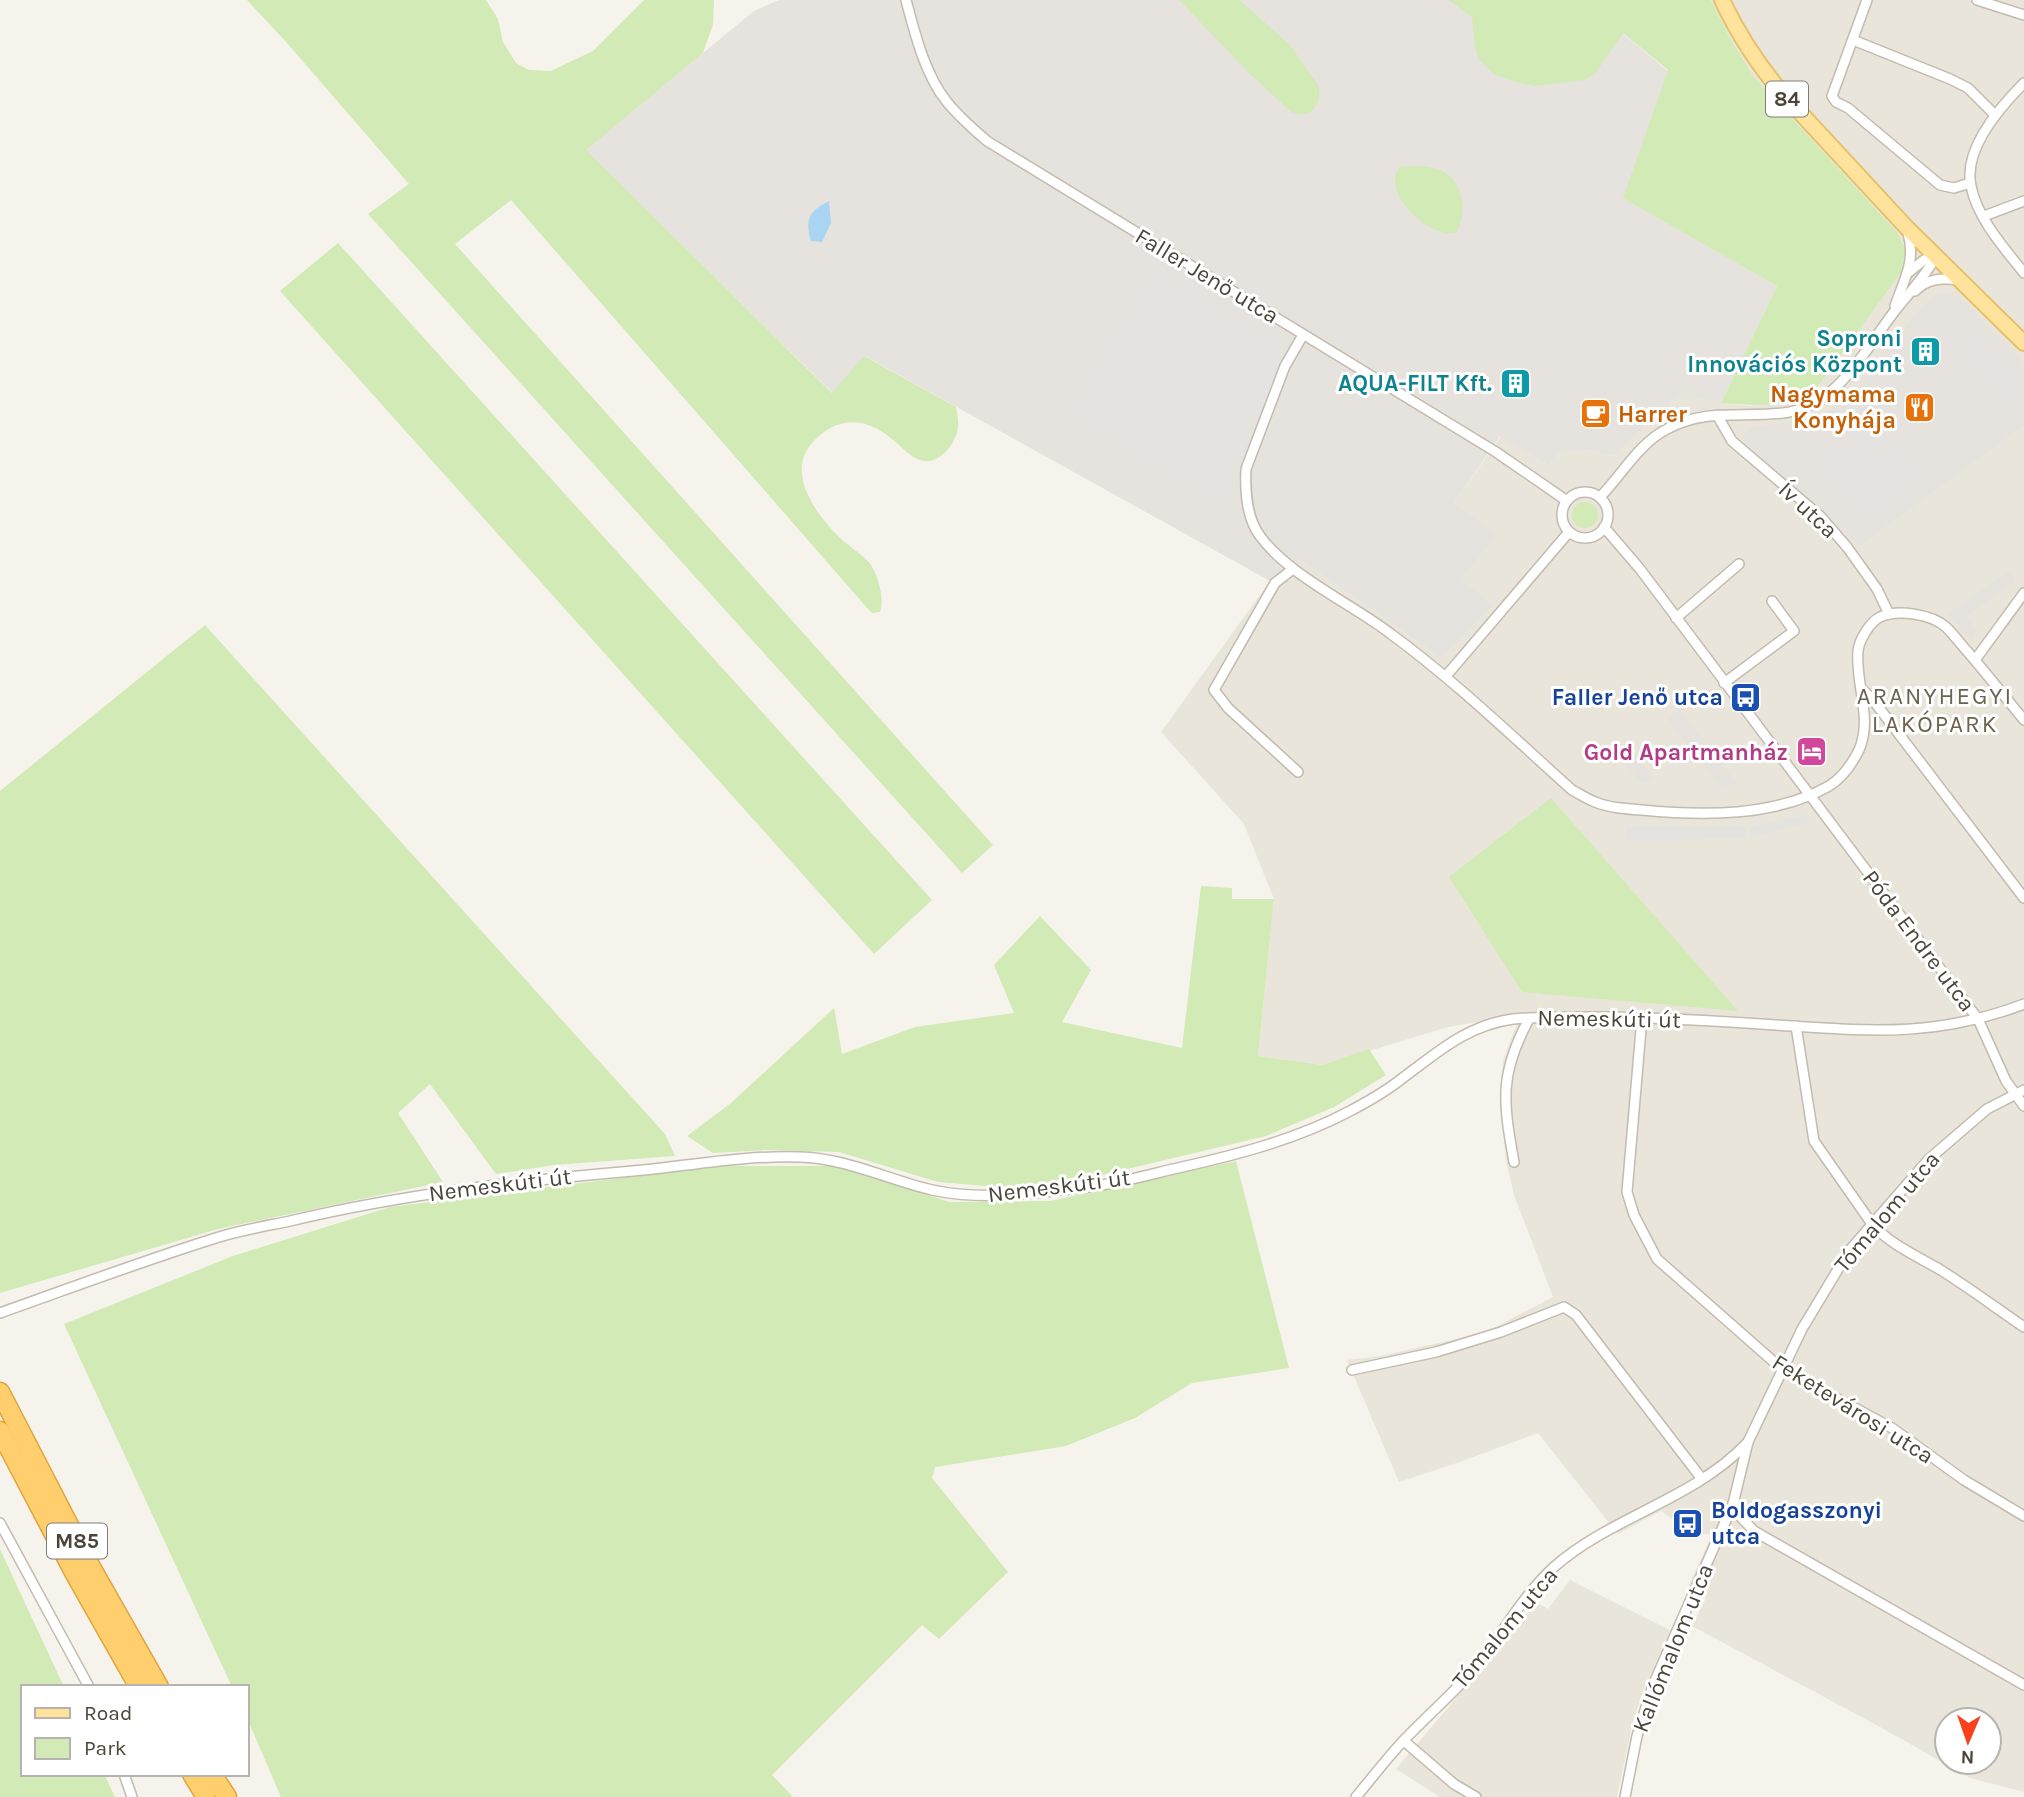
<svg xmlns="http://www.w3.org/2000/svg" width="2024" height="1797" font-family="Karla,sans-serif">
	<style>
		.residential { fill: #eae5da; fill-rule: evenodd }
		.industrial { fill: #e6e2dd }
		.green { fill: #d2eab5 }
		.parking { fill: #e5e3e0 }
		.water { fill: #a9d4f2 }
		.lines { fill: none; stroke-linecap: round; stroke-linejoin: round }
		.street-casing { stroke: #c2bbae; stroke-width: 12 }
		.primary-casing { stroke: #e6c16a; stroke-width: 18 }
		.highway-casing { stroke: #e0a43c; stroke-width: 21 }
		.street { stroke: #fff; stroke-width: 9 }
		.primary { stroke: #ffe39c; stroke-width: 14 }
		.highway { stroke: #ffcf6e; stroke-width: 18 }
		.labels { text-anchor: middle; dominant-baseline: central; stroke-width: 6; stroke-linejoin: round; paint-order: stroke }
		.shield { fill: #fff; stroke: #817c74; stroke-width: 2 }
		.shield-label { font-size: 21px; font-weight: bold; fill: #4b4439 }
		.street-label { font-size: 23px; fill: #4b4439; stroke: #fff }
		.culture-label { font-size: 23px; font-weight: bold; fill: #0d838f; stroke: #fff; text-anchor: end }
		.food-label { font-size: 23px; font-weight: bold; fill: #c56008; stroke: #fff; text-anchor: end }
		.transit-label { font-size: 23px; font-weight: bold; fill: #164399; stroke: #fff; text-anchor: end }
		.hotel-label { font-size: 23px; font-weight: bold; fill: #b23c85; stroke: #fff; text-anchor: end }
		.neighbourhood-label { font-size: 24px; letter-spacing: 2px; fill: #6e6250; stroke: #fff }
	</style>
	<rect width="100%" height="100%" fill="#f6f3ec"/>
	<g class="residential">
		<path d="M1711,0H2024V1792L1970,1778L1882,1728L1692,1626L1706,1598L1687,1589L1712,1535L1688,1530L1661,1511L1618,1534L1538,1433L1451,1465L1399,1482L1347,1360L1375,1357L1484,1333L1553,1297L1514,1195L1506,1161L1500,1091L1503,1060L1520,1015L1448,1027L1323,1065L1258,1056L1274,899L1244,824L1161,732L1270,581L1300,560L1441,658L1461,578L1454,503L1501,436L1549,466L1559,453L1589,450L1613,456L1681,391L1721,403L1752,406L1905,260L1906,249L1896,231L1754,77L1730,38ZM1947,1720H1989V1762H1947Z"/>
		<path d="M1570,1580L1670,1630L1643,1691L1632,1726L1617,1797H1440L1396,1769L1537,1602L1548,1609Z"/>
	</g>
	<g class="industrial">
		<path d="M779,0H1602L1615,27L1668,71L1624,198L1777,286L1721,403L1681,392L1613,456L1589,450L1559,453L1549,466L1500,436L1454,503L1497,535L1461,578L1492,606L1441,658L1300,560L1270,581L865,356L833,393L585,150L754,11Z"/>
		<path d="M1942,293H1953L1964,302L2024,364V425L1859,546L1744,442L1745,432L1754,426L1805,422L1822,416L1850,397L1920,309L1932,298Z"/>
		<path d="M2009,571L2016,581L1966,616L1977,632L1971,641L1948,614Z"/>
		<path d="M1679,709L1739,786L1722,789L1667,718Z"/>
		<path d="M1631,749L1655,780L1640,782L1621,757Z"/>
	</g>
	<g class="green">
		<path d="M247,0H486L498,19L503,42L516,63L529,70L551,71L593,51L644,0H714L713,25L703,53L586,150L832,393L864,356L956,407C957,414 959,421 958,428C955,446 937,468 917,459C908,455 900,445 892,439C865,416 836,416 812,443C785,473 817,515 839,537C848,546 864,555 871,565C878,577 885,599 880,612L872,613L868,609L511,200L455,244L993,845L962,873L368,214L409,184L287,43Z"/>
		<path d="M1179,0H1239L1289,44L1318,85C1324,103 1309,122 1290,111L1250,74Z"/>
		<path d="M1448,0H1711L1730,38L1754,77L1896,231L1906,249L1902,271L1815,390C1783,408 1756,406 1721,403L1777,286L1623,198L1668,70L1623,33L1594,75L1584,80L1534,86L1512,81L1494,74L1480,61L1475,48L1472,17Z"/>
		<path d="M1411,166C1421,166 1435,166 1444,172C1464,184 1467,213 1457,232C1434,242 1378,193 1400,167Z"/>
		<path d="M338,243L932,900L874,954L280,291Z"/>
		<circle cx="1585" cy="515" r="13"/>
		<path d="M205,625L665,1134L675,1156L554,1165L496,1174L430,1084L398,1113L443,1182L218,1229L0,1293V791Z"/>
		<path d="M1551,798L1738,1011L1522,992L1449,877Z"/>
		<path d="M1201,886L1232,888V899H1274L1258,1056L1323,1065L1369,1049L1386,1075L1334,1107L1266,1136L1081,1180L999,1187L938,1182L839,1152L767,1150L713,1153L687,1136L731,1103L834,1008L842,1054L915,1027L1014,1013L994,965L1040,916L1091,970L1062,1022L1182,1048Z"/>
		<path d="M1236,1161L1289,1368L1192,1383L1135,1418L1066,1446L935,1467L932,1478L1008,1572L939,1639L922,1625L772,1775L793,1797H281L247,1718V1687H232L64,1324L233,1256L390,1207L716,1166H834L950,1202L1050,1201Z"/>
		<path d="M0,1549L64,1687H23V1774H104L115,1797H0Z"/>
	</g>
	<g class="parking">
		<path d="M1155,274L1286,352L1222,504L1071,411Z"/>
		<path d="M1982,339L2024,381V395L2014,405L1964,356Z"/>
		<path d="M1865,422L1918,475L1900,492L1847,439Z"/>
		<path d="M1840,446L1889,495L1872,512L1822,463Z"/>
		<path d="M1806,815L1809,823L1751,838L1750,827Z"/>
		<path d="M1626,827H1746V838L1627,841Z"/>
	</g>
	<path class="water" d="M829,201L831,223L822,242L811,241C805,219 808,212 829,201Z"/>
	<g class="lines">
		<defs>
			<g id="street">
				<path d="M906,0C915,34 925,75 947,102C959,117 973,129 987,141L1496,452L1567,501"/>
				<path d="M1867,0L1832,96L1836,102L1848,108L1940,185L1954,188L1970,183"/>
				<path d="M1977,0L2024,15"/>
				<path d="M1853,40L1950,79L1968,88L1995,115"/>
				<path d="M2024,83C2000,107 1963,149 1971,186C1977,218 2004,248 2024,273"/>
				<path d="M1984,216L2024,201"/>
				<path d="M1909,272L1924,260L1936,256"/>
				<path d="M1915,291C1928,278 1942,278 1959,280"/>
				<path d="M1895,306C1904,280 1916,261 1908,233"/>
				<path d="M1303,335L1285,366L1246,469C1245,490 1247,519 1260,536C1288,575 1352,604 1391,634C1455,681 1513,737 1572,790C1580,794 1587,799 1595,802C1610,808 1627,809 1642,810C1703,816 1774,817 1829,786C1842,778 1852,764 1859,750C1873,718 1855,684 1858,651C1859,640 1870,622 1880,617C1898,609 1931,614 1946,627C1953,634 1960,643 1967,651C1986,673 2005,697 2024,720"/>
				<path d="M1717,415L1732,441L1820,516L1847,547L1877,589L1889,614"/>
				<circle cx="1585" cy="515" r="23"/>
				<path d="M1600,497C1622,475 1638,444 1667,429C1706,408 1741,418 1783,413C1837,407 1864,351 1894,312C1908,294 1926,276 1936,256"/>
				<path d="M1604,527L1640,569L1978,1019L2006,1081L2024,1106"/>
				<path d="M1293,569L1275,583L1214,690L1228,708L1298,772"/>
				<path d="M1676,618L1739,564"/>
				<path d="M1975,660L2024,593"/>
				<path d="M1446,676L1569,532"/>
				<path d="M1724,683L1794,631L1772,601"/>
				<path d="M1861,688L1873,700L2024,898"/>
				<path d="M1642,1018L1627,1192L1634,1215L1657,1259L1782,1369L1892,1428L1964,1480L2024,1516"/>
				<path d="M1796,1026L1814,1141L1872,1224C1891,1245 1915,1255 1939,1269C1968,1287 1996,1308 2024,1327"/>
				<path d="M1514,1162C1503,1102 1499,1074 1529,1019"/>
				<path d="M0,1313C73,1287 145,1260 219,1237C242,1230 266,1226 290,1221C404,1194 517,1181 633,1171C689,1166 744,1155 800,1157C845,1158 889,1180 932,1190C983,1201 1038,1193 1089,1187C1120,1183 1151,1174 1182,1167C1240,1154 1297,1139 1350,1111C1369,1101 1388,1090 1404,1077C1439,1051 1468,1025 1513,1019C1544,1016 1576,1017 1608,1017C1664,1018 1720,1021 1776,1025C1868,1031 1935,1038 2024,1004"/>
				<path d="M1352,1370L1436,1352L1501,1332L1564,1307L1576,1315L1702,1479"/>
				<path d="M1733,1504L1737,1513L1754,1531L2024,1685"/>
				<path d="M0,1523L89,1687"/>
				<path d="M1404,1741L1454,1784L1476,1797"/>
				<path d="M124,1774L132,1797"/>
				<path d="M1356,1797C1372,1778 1387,1758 1404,1740C1425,1718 1448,1698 1468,1676C1498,1642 1520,1598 1554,1567C1612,1516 1693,1500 1747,1443"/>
				<path d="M1625,1797L1637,1736L1653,1685L1733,1504L1748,1442L1802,1329L1849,1251L1929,1159L1987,1109L2024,1090"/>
			</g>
			<path id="primary" d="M1722,0C1738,34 1759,66 1783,94L1907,228L2024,343"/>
			<g id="highway">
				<path d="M0,1392L88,1562L159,1687"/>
				<path d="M0,1431L75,1574L139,1687"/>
				<path d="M192,1774L206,1797"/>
				<path d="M212,1774L227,1797"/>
			</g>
		</defs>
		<use href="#street" class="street-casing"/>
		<use href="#primary" class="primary-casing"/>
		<use href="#highway" class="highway-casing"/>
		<use href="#street" class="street"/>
		<use href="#primary" class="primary"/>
		<use href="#highway" class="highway"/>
	</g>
	<defs>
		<symbol id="building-square" viewBox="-11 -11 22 22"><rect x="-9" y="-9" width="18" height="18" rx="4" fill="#0f9aa8" stroke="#fff"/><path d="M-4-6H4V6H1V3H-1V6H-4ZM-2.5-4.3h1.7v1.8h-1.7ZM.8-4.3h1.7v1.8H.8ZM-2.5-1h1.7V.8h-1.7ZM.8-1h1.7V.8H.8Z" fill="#fff"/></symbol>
		<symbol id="restaurant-square" viewBox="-11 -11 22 22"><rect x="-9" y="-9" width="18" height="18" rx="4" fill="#e8710a" stroke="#fff"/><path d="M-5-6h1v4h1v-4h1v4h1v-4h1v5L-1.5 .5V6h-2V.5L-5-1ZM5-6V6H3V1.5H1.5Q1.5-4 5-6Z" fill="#fff"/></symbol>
		<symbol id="cafe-square" viewBox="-11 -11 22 22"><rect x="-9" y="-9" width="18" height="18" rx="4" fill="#e8710a" stroke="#fff"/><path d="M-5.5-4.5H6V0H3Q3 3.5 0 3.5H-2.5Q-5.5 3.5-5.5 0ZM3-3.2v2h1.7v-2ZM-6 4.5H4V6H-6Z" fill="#fff"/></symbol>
		<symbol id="bus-square" viewBox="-11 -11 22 22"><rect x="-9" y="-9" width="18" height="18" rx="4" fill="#1a4fb4" stroke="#fff"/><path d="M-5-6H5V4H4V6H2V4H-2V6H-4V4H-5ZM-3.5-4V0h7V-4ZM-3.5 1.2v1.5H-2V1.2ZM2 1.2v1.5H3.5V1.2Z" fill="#fff"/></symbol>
		<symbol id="hotel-square" viewBox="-11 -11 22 22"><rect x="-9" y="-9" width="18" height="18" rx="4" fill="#d1479c" stroke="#fff"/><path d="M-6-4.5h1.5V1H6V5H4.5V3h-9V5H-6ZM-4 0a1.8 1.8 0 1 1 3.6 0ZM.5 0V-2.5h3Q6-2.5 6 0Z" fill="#fff"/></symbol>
	</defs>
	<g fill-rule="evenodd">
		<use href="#building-square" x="1908" y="334" width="35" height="35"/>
		<use href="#building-square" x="1498" y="366" width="35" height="35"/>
		<use href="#restaurant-square" x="1902" y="390" width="35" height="35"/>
		<use href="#cafe-square" x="1578" y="396" width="35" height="35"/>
		<use href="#bus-square" x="1728" y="680" width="35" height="35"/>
		<use href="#hotel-square" x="1794" y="734" width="35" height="35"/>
		<use href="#bus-square" x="1670" y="1506" width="35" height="35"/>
	</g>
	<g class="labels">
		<g class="shield">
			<rect x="1766" y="81.5" width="42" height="35" rx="5"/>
			<rect x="47" y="1523.5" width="60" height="35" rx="5"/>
		</g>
		<g class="shield-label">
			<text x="1787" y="99">84</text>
			<text x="77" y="1541">M85</text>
		</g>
		<g class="street-label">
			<text transform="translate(1207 276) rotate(31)">Faller Jenő utca</text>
			<text transform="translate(1808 510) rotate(43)">Ív utca</text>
			<text transform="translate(1919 941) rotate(53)">Póda Endre utca</text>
			<text transform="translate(1609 1019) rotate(1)">Nemeskúti út</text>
			<text transform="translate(500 1185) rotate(-7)">Nemeskúti út</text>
			<text transform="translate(1059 1186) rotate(-7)">Nemeskúti út</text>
			<text transform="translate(1887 1212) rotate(-50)">Tómalom utca</text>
			<text transform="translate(1853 1409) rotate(32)">Feketevárosi utca</text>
			<text transform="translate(1505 1628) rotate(-50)">Tómalom utca</text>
			<text transform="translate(1673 1648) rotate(-68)">Kallómalom utca</text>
		</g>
		<g class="culture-label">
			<text x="1902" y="338">Soproni<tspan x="1902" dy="26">Innovációs Központ</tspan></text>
			<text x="1492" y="383">AQUA-FILT Kft.</text>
		</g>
		<g class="food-label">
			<text x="1896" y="394">Nagymama<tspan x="1896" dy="26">Konyhája</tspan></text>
			<text x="1618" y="414" text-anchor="start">Harrer</text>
		</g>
		<g class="transit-label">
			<text x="1723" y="697">Faller Jenő utca</text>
			<text x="1711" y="1510" text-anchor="start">Boldogasszonyi<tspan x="1711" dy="26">utca</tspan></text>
		</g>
		<g class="hotel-label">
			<text x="1788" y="752">Gold Apartmanház</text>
		</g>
		<g class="neighbourhood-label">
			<text x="1935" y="696">ARANYHEGYI<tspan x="1935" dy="28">LAKÓPARK</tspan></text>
		</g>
	</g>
	<rect x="21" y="1685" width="228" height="91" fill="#ffffff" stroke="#b7b4b0" stroke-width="2"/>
	<rect x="35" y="1708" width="35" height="10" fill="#ffe39c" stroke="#b7b4b0" stroke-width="2"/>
	<text x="84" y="1720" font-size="21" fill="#4b4439">Road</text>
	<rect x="35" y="1738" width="35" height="21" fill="#d2eab5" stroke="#b7b4b0" stroke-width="2"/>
	<text x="84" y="1755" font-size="21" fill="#4b4439">Park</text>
	<g transform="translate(1968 1741) rotate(182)"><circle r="33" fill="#ffffff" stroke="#b7b4b0" stroke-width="2"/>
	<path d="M0-5L12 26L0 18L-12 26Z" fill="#fc3f1d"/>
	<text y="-10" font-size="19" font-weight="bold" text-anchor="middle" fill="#4b4439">N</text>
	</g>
</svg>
